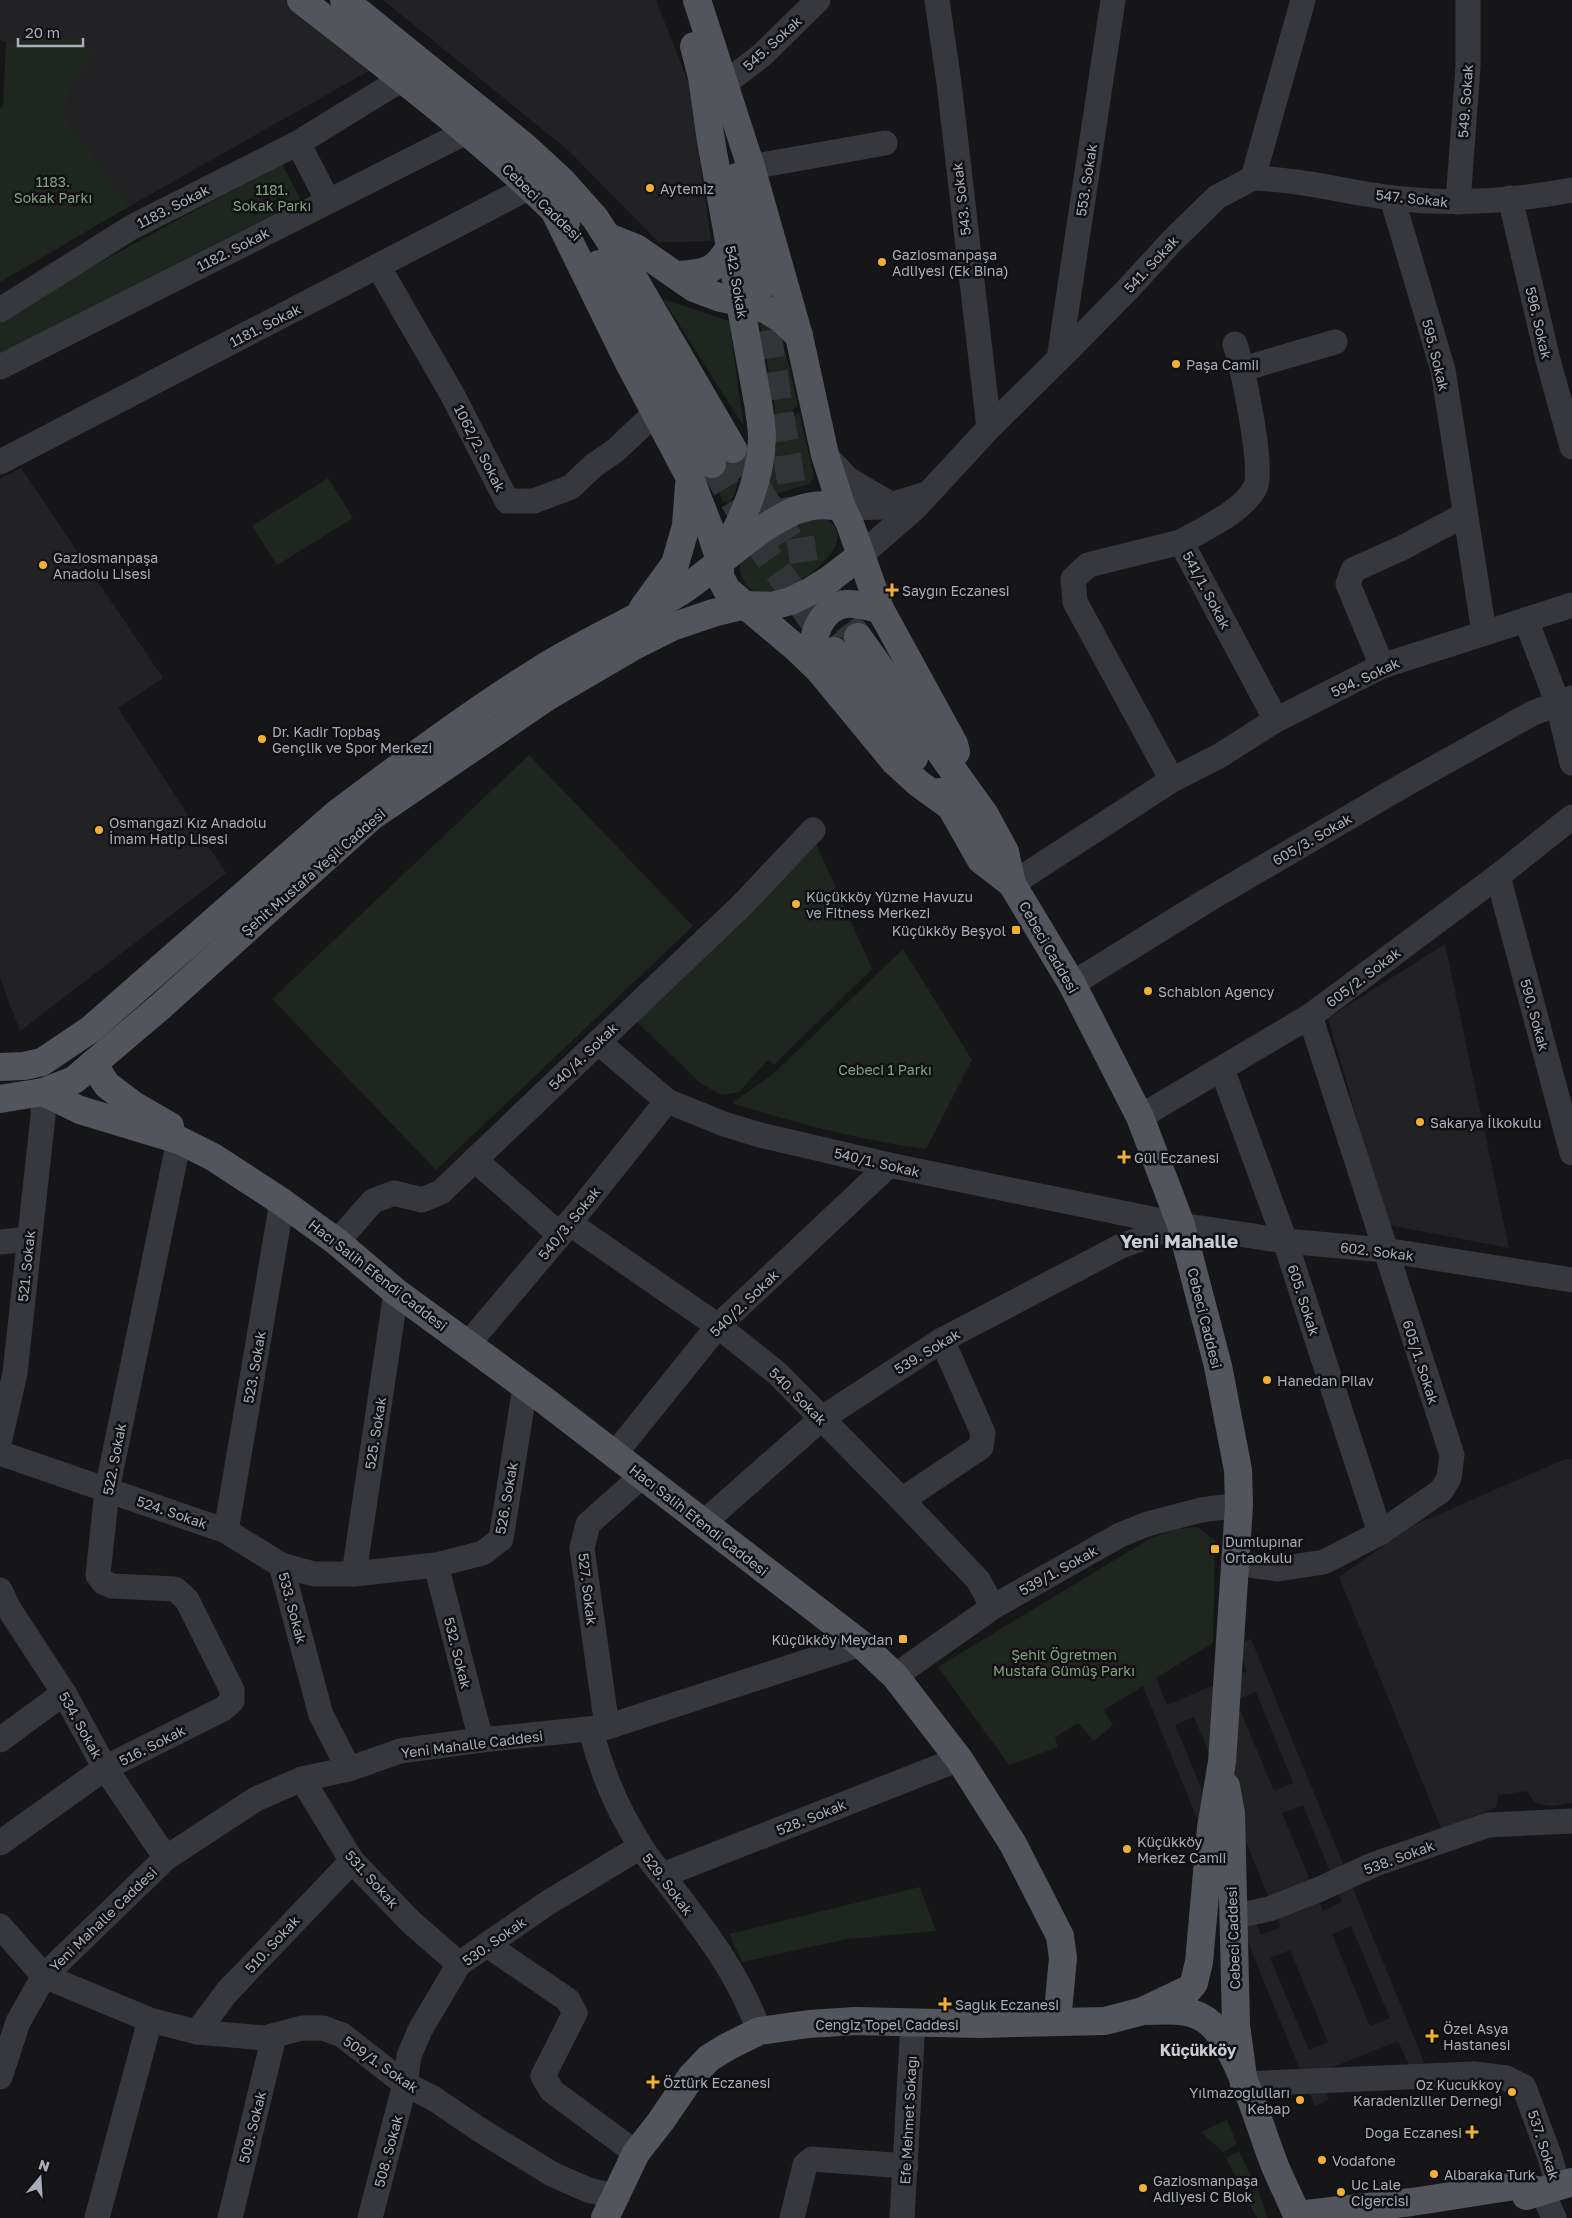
<svg xmlns="http://www.w3.org/2000/svg" width="1572" height="2218" font-family="'Golos Text',sans-serif">
	<style>
		.built { fill: #222225; fill-rule: evenodd }
		.green { fill: #1e261f }
		.lines { fill: none; stroke-linecap: round; stroke-linejoin: round }
		.major-tunnel { stroke: #333438; stroke-width: 28; stroke-dasharray: 28 14; stroke-linecap: butt }
		.minor { stroke: #37383d; stroke-width: 25 }
		.major { stroke: #53555c; stroke-width: 28 }
		.poi-dot { fill: #f2b134; stroke: #111113; stroke-width: 2 }
		.labels { text-anchor: middle; dominant-baseline: central; stroke-width: 5; stroke-linejoin: round; paint-order: stroke }
		.street-label { font-size: 14px; fill: #a8adb8; stroke: #111113 }
		.park-label { font-size: 14px; fill: #7fa381; stroke: #111113 }
		.poi-label { font-size: 14px; fill: #a8adb8; stroke: #111113; text-anchor: start }
		.quarter-label { font-size: 16px; font-weight: bold; fill: #c9ccd4; stroke: #111113 }
		.district-label { font-size: 19px; font-weight: bold; fill: #c9ccd4; stroke: #111113 }
	</style>
	<rect width="100%" height="100%" fill="#161618"/>
	<g class="built">
		<path d="M0,0H286L374,68L130,206L64,116L74,80L80,37L6,42L0,40Z"/>
		<path d="M383,0H656L689,84L711,241L658,242L569,151Z"/>
		<path d="M21,468L163,678L118,708L226,873L20,1031L0,978V479Z"/>
		<path d="M1445,944L1509,1248L1388,1225L1328,1018Z"/>
		<path d="M1565,1459H1572V1803L1552,1806L1535,1803L1527,1791L1498,1795L1496,1807L1442,1830L1339,1577L1412,1526Z"/>
		<path d="M1251,1639L1424,2062L1410,2068L1398,2041L1318,2073L1329,2100L1315,2106L1142,1684L1156,1678L1167,1705L1247,1671L1237,1645ZM1256,1692L1293,1783L1274,1791L1236,1700ZM1194,1717L1232,1808L1213,1816L1175,1725ZM1303,1805L1342,1902L1323,1911L1282,1813ZM1241,1830L1281,1927L1261,1935L1222,1839ZM1351,1926L1390,2018L1370,2026L1332,1934ZM1290,1950L1328,2042L1309,2050L1270,1958Z"/>
	</g>
	<g class="green">
		<path d="M80,36L94,54L74,80L64,116L130,206L0,282V109L3,106L6,42Z"/>
		<path d="M282,164L305,208L0,354V323C91,264 187,215 282,164Z"/>
		<path d="M663,299L729,321L744,427Z"/>
		<path d="M760,324H768L782,338L798,405L775,427V406Z"/>
		<path d="M799,412L814,477L809,484L769,496L766,493L775,453L776,434Z"/>
		<path d="M746,444L740,474L735,493L729,503L723,501L707,469Z"/>
		<path d="M328,478L353,518L277,565L252,526Z"/>
		<path d="M819,516C873,537 795,591 767,594C748,596 738,577 740,561L784,525Z"/>
		<path d="M529,755L693,926L436,1170L272,999Z"/>
		<path d="M814,839L872,969L774,1065L768,1060L739,1092L722,1095L700,1083L634,1019Z"/>
		<path d="M903,949L972,1060L926,1149C860,1140 796,1123 732,1103L773,1074Z"/>
		<path d="M1197,1527L1215,1540L1213,1643L1104,1710L1113,1725L1094,1741L1078,1723L1055,1737L1058,1747L1009,1765L938,1667L1151,1538L1177,1529Z"/>
		<path d="M920,1887L936,1931L847,1939L742,1962L729,1934Z"/>
		<path d="M1227,2120L1237,2144L1223,2152L1201,2132Z"/>
		<path d="M1239,2151L1252,2178L1240,2185L1226,2158Z"/>
		<path d="M1257,2188L1268,2218H1257L1245,2195Z"/>
	</g>
	<g class="lines">
		<g class="major-tunnel">
			<path d="M760,289L804,562"/>
			<path d="M733,449L789,539"/>
			<path d="M712,464L766,554L830,645"/>
			<path d="M823,589L858,637"/>
		</g>
		<g class="minor">
			<path d="M937,0L949,83L989,428"/>
			<path d="M724,84L762,55L818,0"/>
			<path d="M298,143L328,201"/>
			<path d="M751,167L885,143"/>
			<path d="M1253,178C1303,180 1345,192 1393,198C1453,205 1513,201 1572,190"/>
			<path d="M1392,198L1443,370L1484,632"/>
			<path d="M1510,198L1548,360L1572,447"/>
			<path d="M1458,202L1468,67V0"/>
			<path d="M378,266L452,394L507,501H534L571,487L593,466L616,450L655,413"/>
			<path d="M0,310L132,227L298,143L402,79"/>
			<path d="M1235,344C1242,366 1265,470 1255,488C1242,512 1205,528 1181,542L1276,720"/>
			<path d="M1059,359L1113,0"/>
			<path d="M0,367L466,132"/>
			<path d="M1243,369L1335,342"/>
			<path d="M825,455L848,479L892,505"/>
			<path d="M0,462L530,187"/>
			<path d="M842,508L884,507L923,495"/>
			<path d="M860,556L916,507L989,428L1072,346L1127,290L1172,241L1217,197L1253,178L1303,0"/>
			<path d="M1526,620L1558,704L1572,763"/>
			<path d="M1382,666L1348,584L1353,570L1402,548L1464,515"/>
			<path d="M1172,780L1075,602L1073,579L1088,565L1181,542"/>
			<path d="M1498,876L1572,1153"/>
			<path d="M1012,884L1172,780L1219,756L1276,720L1382,666L1572,605"/>
			<path d="M1072,984L1206,901L1404,785L1533,713L1572,698"/>
			<path d="M598,1042L667,1101L724,1124L760,1135L889,1165L1181,1225L1285,1241L1385,1250L1572,1280"/>
			<path d="M1222,1069L1285,1241L1380,1533"/>
			<path d="M1140,1117L1310,1016L1498,876L1572,817"/>
			<path d="M475,1160L560,1235"/>
			<path d="M569,1223L718,1326L777,1373L902,1500L978,1580L993,1607"/>
			<path d="M0,1242L29,1239"/>
			<path d="M337,1242L373,1201L394,1193L422,1200L441,1192L742,905L813,830"/>
			<path d="M468,1344L560,1235L667,1101"/>
			<path d="M0,1439L15,1373L43,1116V1092"/>
			<path d="M0,1453L226,1531L281,1565L314,1574H354L436,1565L483,1553L501,1539L525,1387"/>
			<path d="M614,1455L718,1326L889,1165"/>
			<path d="M902,1500L981,1447L983,1433L942,1340"/>
			<path d="M702,1524L821,1419L942,1340L1121,1246L1180,1225"/>
			<path d="M226,1531L282,1202"/>
			<path d="M1235,1563L1278,1569L1324,1562L1380,1533L1441,1491L1449,1478L1452,1455L1310,1016"/>
			<path d="M281,1565L321,1715L349,1769"/>
			<path d="M436,1565L481,1740"/>
			<path d="M354,1574L396,1292"/>
			<path d="M0,1590L9,1609L64,1693L105,1768L166,1858"/>
			<path d="M895,1676L993,1607L1120,1535L1147,1524L1201,1510L1239,1505"/>
			<path d="M607,1727L582,1548L588,1524L642,1476"/>
			<path d="M591,1730C601,1771 617,1809 640,1845C646,1856 655,1866 663,1876C700,1924 739,1973 759,2031"/>
			<path d="M0,1740L64,1693"/>
			<path d="M302,1779L352,1861L411,1922L459,1964"/>
			<path d="M0,1843L105,1768L223,1709L232,1701V1690L187,1600L175,1589L112,1586L103,1582L98,1575L107,1490L179,1140"/>
			<path d="M663,1875L959,1759"/>
			<path d="M1232,1917L1269,1909L1320,1889L1375,1864L1488,1825L1572,1821"/>
			<path d="M0,1926L44,1976L150,2020L197,2032L264,2038L302,2028H323L342,2035L405,2084L433,2098L477,2128L552,2174L588,2190L614,2196"/>
			<path d="M487,1945L568,2000L575,2013L543,2076L552,2091L636,2153"/>
			<path d="M197,2032L227,1992L352,1861"/>
			<path d="M0,2077L18,2022L44,1976L166,1858L256,1799L302,1779L349,1769L400,1751L481,1740L607,1727L861,1644"/>
			<path d="M1244,2084L1474,2074L1506,2078L1524,2087L1550,2157L1558,2186"/>
			<path d="M1542,2191L1554,2218"/>
			<path d="M97,2218L150,2020"/>
			<path d="M230,2218L274,2036"/>
			<path d="M370,2218L405,2084L409,2056L420,2030L459,1964L546,1904L640,1847"/>
			<path d="M792,2218L805,2165L812,2159L906,2166"/>
			<path d="M902,2218L913,2022"/>
		</g>
		<g class="major">
			<path d="M301,0C392,71 485,141 566,222"/>
			<path d="M344,0L524,146L562,181L595,218L630,272L733,449"/>
			<path d="M697,0L751,167L799,336L825,455L842,508L850,524L880,609L954,744L956,752"/>
			<path d="M694,46L702,77L711,141L758,403C760,415 762,427 762,438C761,478 743,520 723,554"/>
			<path d="M737,177L760,288"/>
			<path d="M554,210L629,363L690,478L709,527L720,560V577L727,590L795,647L820,671L895,762L918,783L951,807"/>
			<path d="M608,237L636,248L694,288L721,298L741,302L767,310L783,320L799,336"/>
			<path d="M599,264L712,464"/>
			<path d="M676,275C705,274 718,271 731,244"/>
			<path d="M643,608L675,564L686,526L689,485"/>
			<path d="M834,651L914,758"/>
			<path d="M820,671C818,663 815,655 814,648C813,629 825,607 846,604C857,603 869,607 880,609"/>
			<path d="M939,792L951,807L981,860L1012,884"/>
			<path d="M93,1064L107,1085L132,1104L170,1126"/>
			<path d="M0,1067L24,1066L42,1062L91,1029L335,815C401,765 468,715 538,671C584,642 634,621 680,592C719,566 751,531 794,511C809,505 825,503 842,508"/>
			<path d="M43,1092L80,1110L179,1140L213,1157L282,1202L337,1242L396,1292L544,1400L861,1644L895,1676L959,1759L1013,1844L1060,1936L1063,1958L1057,2022"/>
			<path d="M0,1099L43,1092L74,1080L160,1007L371,817L547,697L636,645L672,627L713,613L746,605L772,606L791,601L811,591L830,579L860,556"/>
			<path d="M1226,1786L1231,1813L1236,2025L1244,2084"/>
			<path d="M1150,2011C1171,2010 1194,2008 1211,2024C1239,2049 1260,2129 1275,2166C1282,2183 1291,2200 1298,2218"/>
			<path d="M1526,2196L1572,2182"/>
			<path d="M1297,2215L1412,2202L1515,2186L1542,2191"/>
			<path d="M605,2218L636,2153L661,2121L691,2077L709,2058L727,2047L759,2031L809,2024L855,2021L978,2024L1105,2021L1143,2011L1189,1989L1194,1983L1199,1962L1211,1828L1222,1762L1239,1505L1238,1470L1218,1366L1181,1225L1140,1117L1072,984L1012,884L1005,852L985,815L858,637"/>
		</g>
	</g>
	<g class="poi-dot">
		<circle cx="650" cy="188" r="5"/>
		<circle cx="882" cy="262" r="5"/>
		<circle cx="1176" cy="364" r="5"/>
		<circle cx="43" cy="565" r="5"/>
		<path d="M889.5 582.5h5v5h5v5h-5v5h-5v-5h-5v-5h5z"/>
		<circle cx="262" cy="739" r="5"/>
		<circle cx="99" cy="830" r="5"/>
		<circle cx="796" cy="904" r="5"/>
		<rect x="1011" y="925" width="10" height="10" rx="2.5"/>
		<circle cx="1148" cy="991" r="5"/>
		<circle cx="1420" cy="1122" r="5"/>
		<path d="M1121.5 1149.5h5v5h5v5h-5v5h-5v-5h-5v-5h5z"/>
		<circle cx="1267" cy="1380" r="5"/>
		<rect x="1210" y="1544" width="10" height="10" rx="2.5"/>
		<rect x="898" y="1634" width="10" height="10" rx="2.5"/>
		<circle cx="1127" cy="1849" r="5"/>
		<path d="M942.5 1996.5h5v5h5v5h-5v5h-5v-5h-5v-5h5z"/>
		<path d="M1429.5 2028.5h5v5h5v5h-5v5h-5v-5h-5v-5h5z"/>
		<path d="M650.5 2074.5h5v5h5v5h-5v5h-5v-5h-5v-5h5z"/>
		<circle cx="1512" cy="2092" r="5"/>
		<circle cx="1300" cy="2100" r="5"/>
		<path d="M1469.5 2124.5h5v5h5v5h-5v5h-5v-5h-5v-5h5z"/>
		<circle cx="1322" cy="2160" r="5"/>
		<circle cx="1434" cy="2174" r="5"/>
		<circle cx="1143" cy="2188" r="5"/>
		<circle cx="1341" cy="2192" r="5"/>
	</g>
	<g class="labels">
		<g class="street-label">
			<text transform="translate(772 43) rotate(-42)">545. Sokak</text>
			<text transform="translate(1465 101) rotate(-86)">549. Sokak</text>
			<text transform="translate(1086 180) rotate(-81)">553. Sokak</text>
			<text transform="translate(1412 198) rotate(6)">547. Sokak</text>
			<text transform="translate(961 199) rotate(-97)">543. Sokak</text>
			<text transform="translate(542 202) rotate(44)">Cebeci Caddesi</text>
			<text transform="translate(173 206) rotate(-27)">1183. Sokak</text>
			<text transform="translate(233 249) rotate(-27)">1182. Sokak</text>
			<text transform="translate(1151 264) rotate(-47)">541. Sokak</text>
			<text transform="translate(737 282) rotate(80)">542. Sokak</text>
			<text transform="translate(1539 323) rotate(77)">596. Sokak</text>
			<text transform="translate(265 325) rotate(-27)">1181. Sokak</text>
			<text transform="translate(1436 355) rotate(76)">595. Sokak</text>
			<text transform="translate(480 448) rotate(63)">1062/2. Sokak</text>
			<text transform="translate(1207 590) rotate(62)">541/1. Sokak</text>
			<text transform="translate(1365 677) rotate(-25)">594. Sokak</text>
			<text transform="translate(1312 839) rotate(-30)">605/3. Sokak</text>
			<text transform="translate(313 872) rotate(-41)">Şehit Mustafa Yeşil Caddesi</text>
			<text transform="translate(1049 947) rotate(60)">Cebeci Caddesi</text>
			<text transform="translate(1363 977) rotate(-37)">605/2. Sokak</text>
			<text transform="translate(1535 1015) rotate(75)">590. Sokak</text>
			<text transform="translate(583 1056) rotate(-44)">540/4. Sokak</text>
			<text transform="translate(877 1162) rotate(13)">540/1. Sokak</text>
			<text transform="translate(569 1223) rotate(-51)">540/3. Sokak</text>
			<text transform="translate(1377 1251) rotate(7)">602. Sokak</text>
			<text transform="translate(26 1266) rotate(-84)">521. Sokak</text>
			<text transform="translate(378 1275) rotate(38)">Hacı Salih Efendi Caddesi</text>
			<text transform="translate(1304 1300) rotate(72)">605. Sokak</text>
			<text transform="translate(744 1303) rotate(-44)">540/2. Sokak</text>
			<text transform="translate(1205 1318) rotate(76)">Cebeci Caddesi</text>
			<text transform="translate(927 1351) rotate(-31)">539. Sokak</text>
			<text transform="translate(1421 1362) rotate(72)">605/1. Sokak</text>
			<text transform="translate(254 1367) rotate(-80)">523. Sokak</text>
			<text transform="translate(798 1396) rotate(45)">540. Sokak</text>
			<text transform="translate(375 1433) rotate(-81)">525. Sokak</text>
			<text transform="translate(114 1459) rotate(-79)">522. Sokak</text>
			<text transform="translate(506 1498) rotate(-80)">526. Sokak</text>
			<text transform="translate(172 1512) rotate(19)">524. Sokak</text>
			<text transform="translate(699 1520) rotate(38)">Hacı Salih Efendi Caddesi</text>
			<text transform="translate(1058 1570) rotate(-29)">539/1. Sokak</text>
			<text transform="translate(588 1589) rotate(83)">527. Sokak</text>
			<text transform="translate(293 1608) rotate(75)">533. Sokak</text>
			<text transform="translate(458 1653) rotate(76)">532. Sokak</text>
			<text transform="translate(81 1725) rotate(61)">534. Sokak</text>
			<text transform="translate(472 1744) rotate(-7)">Yeni Mahalle Caddesi</text>
			<text transform="translate(152 1745) rotate(-27)">516. Sokak</text>
			<text transform="translate(811 1817) rotate(-22)">528. Sokak</text>
			<text transform="translate(1399 1857) rotate(-20)">538. Sokak</text>
			<text transform="translate(372 1879) rotate(48)">531. Sokak</text>
			<text transform="translate(668 1884) rotate(53)">529. Sokak</text>
			<text transform="translate(103 1919) rotate(-44)">Yeni Mahalle Caddesi</text>
			<text transform="translate(1233 1938) rotate(-92)">Cebeci Caddesi</text>
			<text transform="translate(494 1941) rotate(-35)">530. Sokak</text>
			<text transform="translate(272 1944) rotate(-47)">510. Sokak</text>
			<text x="887" y="2024">Cengiz Topel Caddesi</text>
			<text transform="translate(381 2064) rotate(35)">509/1. Sokak</text>
			<text transform="translate(908 2120) rotate(-87)">Efe Mehmet Sokağı</text>
			<text transform="translate(252 2127) rotate(-76)">509. Sokak</text>
			<text transform="translate(1544 2145) rotate(72)">537. Sokak</text>
			<text transform="translate(388 2151) rotate(-75)">508. Sokak</text>
		</g>
		<g class="park-label">
			<text x="53" y="181">1183.<tspan x="53" dy="16">Sokak Parkı</tspan></text>
			<text x="272" y="189">1181.<tspan x="272" dy="16">Sokak Parkı</tspan></text>
			<text x="885" y="1069">Cebeci 1 Parkı</text>
			<text x="1064" y="1654">Şehit Öğretmen<tspan x="1064" dy="16">Mustafa Gümüş Parkı</tspan></text>
		</g>
		<g class="poi-label">
			<text x="660" y="188">Aytemiz</text>
			<text x="892" y="254">Gaziosmanpaşa<tspan x="892" dy="16">Adliyesi (Ek Bina)</tspan></text>
			<text x="1186" y="364">Paşa Camii</text>
			<text x="53" y="557">Gaziosmanpaşa<tspan x="53" dy="16">Anadolu Lisesi</tspan></text>
			<text x="902" y="590">Saygın Eczanesi</text>
			<text x="272" y="731">Dr. Kadir Topbaş<tspan x="272" dy="16">Gençlik ve Spor Merkezi</tspan></text>
			<text x="109" y="822">Osmangazi Kız Anadolu<tspan x="109" dy="16">İmam Hatip Lisesi</tspan></text>
			<text x="806" y="896">Küçükköy Yüzme Havuzu<tspan x="806" dy="16">ve Fitness Merkezi</tspan></text>
			<text x="1006" y="930" text-anchor="end">Küçükköy Beşyol</text>
			<text x="1158" y="991">Schablon Agency</text>
			<text x="1430" y="1122">Sakarya İlkokulu</text>
			<text x="1134" y="1157">Gül Eczanesi</text>
			<text x="1277" y="1380">Hanedan Pilav</text>
			<text x="1225" y="1541">Dumlupınar<tspan x="1225" dy="16">Ortaokulu</tspan></text>
			<text x="893" y="1639" text-anchor="end">Küçükköy Meydan</text>
			<text x="1137" y="1841">Küçükköy<tspan x="1137" dy="16">Merkez Camii</tspan></text>
			<text x="955" y="2004">Sağlık Eczanesi</text>
			<text x="1443" y="2028">Özel Asya<tspan x="1443" dy="16">Hastanesi</tspan></text>
			<text x="663" y="2082">Öztürk Eczanesi</text>
			<text x="1502" y="2084" text-anchor="end">Oz Kucukkoy<tspan x="1502" dy="16">Karadenizliler Dernegi</tspan></text>
			<text x="1290" y="2092" text-anchor="end">Yılmazoglulları<tspan x="1290" dy="16">Kebap</tspan></text>
			<text x="1462" y="2132" text-anchor="end">Doga Eczanesi</text>
			<text x="1332" y="2160">Vodafone</text>
			<text x="1444" y="2174">Albaraka Turk</text>
			<text x="1153" y="2180">Gaziosmanpaşa<tspan x="1153" dy="16">Adliyesi C Blok</tspan></text>
			<text x="1351" y="2184">Uc Lale<tspan x="1351" dy="16">Cigercisi</tspan></text>
		</g>
		<g class="quarter-label">
			<text x="1198" y="2050">Küçükköy</text>
		</g>
		<g class="district-label">
			<text x="1179" y="1240">Yeni Mahalle</text>
		</g>
	</g>
	<g transform="translate(40 2178) rotate(18)" stroke="#111113" stroke-width="4" paint-order="stroke">
	<path d="M0-4L9 19L0 12L-9 19Z" fill="#a8adb8"/>
	<text y="-8" font-size="14" font-weight="bold" text-anchor="middle" fill="#a8adb8">N</text>
	</g>
	<path d="M18 38v8h65v-8" fill="none" stroke="#a8adb8" stroke-width="2.5"/>
	<text x="25" y="38" font-size="15" fill="#a8adb8" stroke="#111113" stroke-width="4" paint-order="stroke">20 m</text>
</svg>
